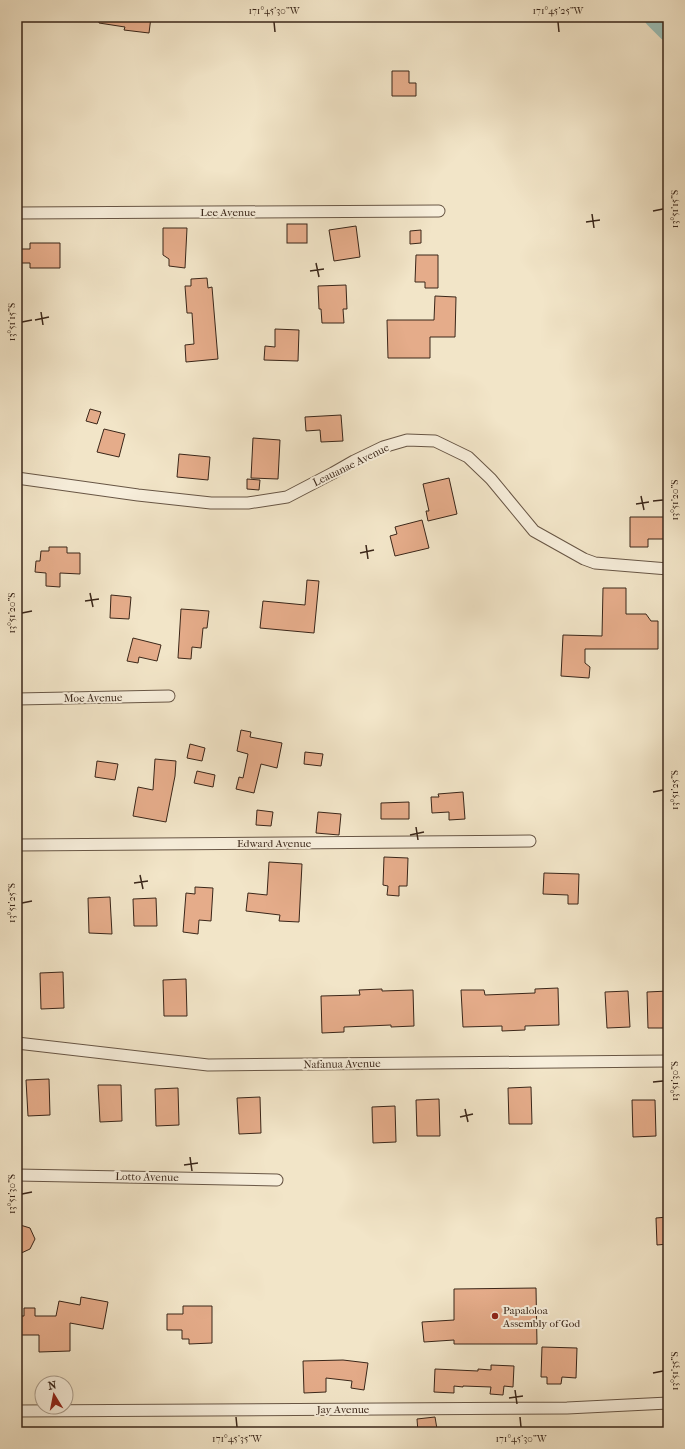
<svg xmlns="http://www.w3.org/2000/svg" width="685" height="1449" font-family="'IM FELL French Canon',serif">
	<style>
		.lines { fill: none; stroke-linecap: round; stroke-linejoin: round }
		.river { stroke: #9bbfb7; stroke-width: 22 }
		.building { fill: #e5ac8a; stroke: #3a2619 }
		.minor-casing { stroke: #685645; stroke-width: 13 }
		.minor { stroke: #f7eedb; stroke-width: 11 }
		.ticks { fill: none; stroke: #3a2619; stroke-width: 1.5 }
		.poi-dot { fill: #8f2418; stroke: #f7eedb; stroke-width: 1.5 }
		.labels { text-anchor: middle; dominant-baseline: central; stroke-width: 4; stroke-linejoin: round; paint-order: stroke }
		.street-label { font-size: 11px; fill: #3a2619; stroke: #f7eedb }
		.poi-label { font-size: 11px; fill: #3a2619; stroke: #f7eedb; text-anchor: start }
		.neatline { fill: none; stroke: #3a2619; stroke-width: 1.5 }
		.ticks-label { font-size: 10px; text-anchor: middle; fill: #3a2619 }
	</style>
	<rect width="100%" height="100%" fill="#f2e5c8"/>
	<filter id="stains"><feTurbulence type="fractalNoise" baseFrequency=".005" numOctaves="4"/><feColorMatrix values="0 0 0 0 .2 0 0 0 0 .09 0 0 0 0 .02 0 0 0 .5 -.17"/></filter>
	<radialGradient id="worn" r=".72"><stop offset=".6" stop-color="#630" stop-opacity="0"/><stop offset="1" stop-color="#630" stop-opacity=".3"/></radialGradient>
	<g class="lines">
		<path class="river" d="M655,17L668,30"/>
	</g>
	<g class="building">
		<path d="M99,17H151L149,33L124,30L125,27L99,23Z"/>
		<path d="M392,71H409V83H416V96H392Z"/>
		<rect x="287" y="224" width="20" height="19"/>
		<path d="M356,226L360,257L334,261L329,230Z"/>
		<path d="M163,228H187L185,268L169,266V259L163,255Z"/>
		<path d="M421,230V243L410,244V231Z"/>
		<path d="M30,243H60V268H30V263H20V249H30Z"/>
		<path d="M416,255H438V288H425V282H415Z"/>
		<path d="M207,278L208,288L212,287L218,359L186,362L185,345L194,344L192,313H187L185,286H191V279Z"/>
		<path d="M346,285L347,309H343L344,323H322L321,309H319L318,286Z"/>
		<path d="M435,296L456,297L455,337H430V358H388L387,320H434Z"/>
		<path d="M275,329L299,330L298,361L264,360L265,346L275,347Z"/>
		<path d="M90,409L101,412L97,424L86,421Z"/>
		<path d="M341,415L343,441L321,442L320,430L306,431L305,417Z"/>
		<path d="M104,429L125,434L119,457L97,452Z"/>
		<path d="M253,438L280,440L278,479L251,478Z"/>
		<path d="M179,454L210,457L208,480L177,477Z"/>
		<path d="M449,478L457,514L428,521L426,511H429L423,484Z"/>
		<path d="M247,479L260,480L259,490L247,489Z"/>
		<path d="M630,517H668V539H648V547H630Z"/>
		<path d="M422,520L429,548L395,556L390,536L397,534L395,527Z"/>
		<path d="M49,547H67V553H80V574L60,573V587L46,586V573L35,572L36,561H40L41,551H49Z"/>
		<path d="M307,580L319,581L314,633L260,628L263,601L305,605Z"/>
		<path d="M603,588H626V614H646L651,621H658V649H585V663L590,667L589,678L561,676L563,635L602,636Z"/>
		<path d="M111,595L131,597L129,619L110,618Z"/>
		<path d="M181,609L209,611L207,628H203L201,648L192,647L191,659L178,658Z"/>
		<path d="M133,638L161,645L157,661L139,657L138,663L127,661Z"/>
		<path d="M241,730L251,732L250,737L282,743L277,768L261,764L254,793L236,789L239,777L243,778L248,754L237,751Z"/>
		<path d="M190,744L205,748L202,761L187,758Z"/>
		<path d="M305,752L323,754L321,766L304,764Z"/>
		<path d="M155,759L176,761L175,776L166,822L133,816L138,787L153,790Z"/>
		<path d="M97,761L118,764L115,780L95,777Z"/>
		<path d="M197,771L215,775L213,787L194,783Z"/>
		<path d="M463,792L465,819L449,820V812L432,813L431,797H439L438,794Z"/>
		<path d="M409,802V819H381V803Z"/>
		<path d="M257,810L273,812L271,826L256,825Z"/>
		<path d="M318,812L341,814L339,835L316,833Z"/>
		<path d="M384,857L408,858L407,886H399V896L387,895L388,886L383,885Z"/>
		<path d="M269,862L302,864L299,922L279,921L280,915L246,911L248,893L267,895Z"/>
		<path d="M544,873L579,874L578,904H568V895L543,894Z"/>
		<path d="M195,887L213,888L211,921L199,920L198,934L183,932L186,893L195,894Z"/>
		<path d="M110,897L112,934L89,933L88,898Z"/>
		<path d="M156,898L157,926H134L133,899Z"/>
		<path d="M63,972L64,1008L41,1009L40,973Z"/>
		<path d="M186,979L187,1016H164L163,980Z"/>
		<path d="M558,988L559,1025L525,1026V1030L502,1031V1026L463,1027L461,990H484L485,995L535,993V989Z"/>
		<path d="M382,989V991L413,990L414,1026L391,1027V1025L344,1027V1032L322,1033L321,996L360,995L359,990Z"/>
		<path d="M628,991L630,1027L607,1028L605,992Z"/>
		<path d="M668,991V1028H648L647,992Z"/>
		<path d="M49,1079L50,1115L28,1116L26,1080Z"/>
		<path d="M98,1085H121L122,1121L100,1122Z"/>
		<path d="M531,1087L532,1124H509L508,1088Z"/>
		<path d="M178,1088L179,1125L156,1126L155,1089Z"/>
		<path d="M260,1097L261,1133L239,1134L237,1098Z"/>
		<path d="M439,1099L440,1136H417L416,1100Z"/>
		<path d="M632,1100H655L656,1136L633,1137Z"/>
		<path d="M395,1106L396,1142L373,1143L372,1107Z"/>
		<path d="M668,1217V1244L657,1245L656,1218Z"/>
		<path d="M17,1224L30,1228L35,1239L30,1249L17,1255Z"/>
		<path d="M536,1288L537,1344H454V1340L424,1342L422,1322L454,1320V1289Z"/>
		<path d="M81,1297L108,1302L103,1329L70,1323V1351L39,1352V1335H17V1316H24V1308H35V1316H56L59,1301L80,1305Z"/>
		<path d="M183,1306H212V1343L189,1344V1339H182V1330H167V1314H183Z"/>
		<path d="M542,1347L577,1348L576,1378L562,1377L561,1384H547V1377H541Z"/>
		<path d="M343,1360L368,1363L364,1390L351,1388L352,1381L326,1378V1392L304,1393L303,1361Z"/>
		<path d="M491,1365L514,1366L513,1387L504,1386L503,1395L490,1394L491,1387L463,1386V1387L454,1386V1393L434,1392L435,1369L478,1371V1369L491,1370Z"/>
		<path d="M435,1417L437,1429L433,1430V1432H418L417,1419Z"/>
	</g>
	<g class="lines">
		<defs>
			<g id="minor">
				<path d="M17,213L439,211"/>
				<path d="M17,478L138,495L211,503H248L287,497L333,473L354,461L383,447L407,440L435,441L468,457L491,479L534,531L584,559L595,563L668,569"/>
				<path d="M17,699L169,696"/>
				<path d="M17,845L530,841"/>
				<path d="M17,1043L208,1065L668,1061"/>
				<path d="M17,1175L277,1180"/>
				<path d="M17,1411L567,1408L668,1403"/>
			</g>
		</defs>
		<use href="#minor" class="minor-casing"/>
		<use href="#minor" class="minor"/>
	</g>
	<path class="ticks" d="M274,22L275,32M558,22L559,32M653,211L663,209M592,214L594,228M586,222L600,220M316,263L319,277M310,271L324,269M41,312L43,325M35,320L49,317M22,322L32,320M641,496L644,510M653,501L663,500M636,504L649,502M366,545L368,559M360,553L374,550M90,593L93,607M85,601L99,599M22,613L32,611M653,792L663,790M416,827L418,840M410,835L424,832M140,875L143,889M134,883L148,881M22,903L32,901M653,1082L663,1081M465,1109L468,1122M460,1117L473,1114M190,1157L192,1171M184,1165L198,1163M22,1194L32,1192M653,1373L663,1371M515,1390L517,1404M509,1398L523,1396M236,1417L237,1427M520,1417L521,1427"/>
	<circle class="poi-dot" cx="495" cy="1316" r="4"/>
	<g class="labels">
		<g class="street-label">
			<text x="228" y="212">Lee Avenue</text>
			<text transform="translate(351 465) rotate(-26)">Leauanae Avenue</text>
			<text transform="translate(93 698) rotate(-1)">Moe Avenue</text>
			<text x="274" y="843">Edward Avenue</text>
			<text transform="translate(342 1064) rotate(-1)">Nafanua Avenue</text>
			<text transform="translate(147 1177) rotate(1)">Lotto Avenue</text>
			<text x="343" y="1409">Jay Avenue</text>
		</g>
		<g class="poi-label">
			<text x="503" y="1310">Papaloloa<tspan x="503" dy="13">Assembly of God</tspan></text>
		</g>
	</g>
	<rect width="685" height="1449" fill="none" stroke="#f2e5c8" stroke-width="44"/>
	<g transform="translate(54 1395) rotate(350)"><circle r="19" fill="#f7eedb" stroke="#ab9e8d"/>
	<path d="M0-3L7 15L0 10L-7 15Z" fill="#8f2418"/>
	<text y="-6" font-size="11" font-weight="bold" text-anchor="middle" fill="#3a2619">N</text>
	</g>
	<rect x="22" y="22" width="641" height="1405" class="neatline"/>
	<g class="ticks-label">
		<text x="274" y="14">171°45'30"W</text>
		<text x="558" y="14">171°45'25"W</text>
		<text transform="translate(674 209) rotate(-90)" y="4">13°51'15"S</text>
		<text transform="translate(11 322) rotate(-90)" y="4">13°51'15"S</text>
		<text transform="translate(674 500) rotate(-90)" y="4">13°51'20"S</text>
		<text transform="translate(11 613) rotate(-90)" y="4">13°51'20"S</text>
		<text transform="translate(674 790) rotate(-90)" y="4">13°51'25"S</text>
		<text transform="translate(11 903) rotate(-90)" y="4">13°51'25"S</text>
		<text transform="translate(674 1081) rotate(-90)" y="4">13°51'30"S</text>
		<text transform="translate(11 1194) rotate(-90)" y="4">13°51'30"S</text>
		<text transform="translate(674 1371) rotate(-90)" y="4">13°51'35"S</text>
		<text x="237" y="1442">171°45'35"W</text>
		<text x="521" y="1442">171°45'30"W</text>
	</g>
	<rect width="100%" height="100%" filter="url(#stains)"/>
	<rect width="100%" height="100%" fill="url(#worn)"/>
</svg>
